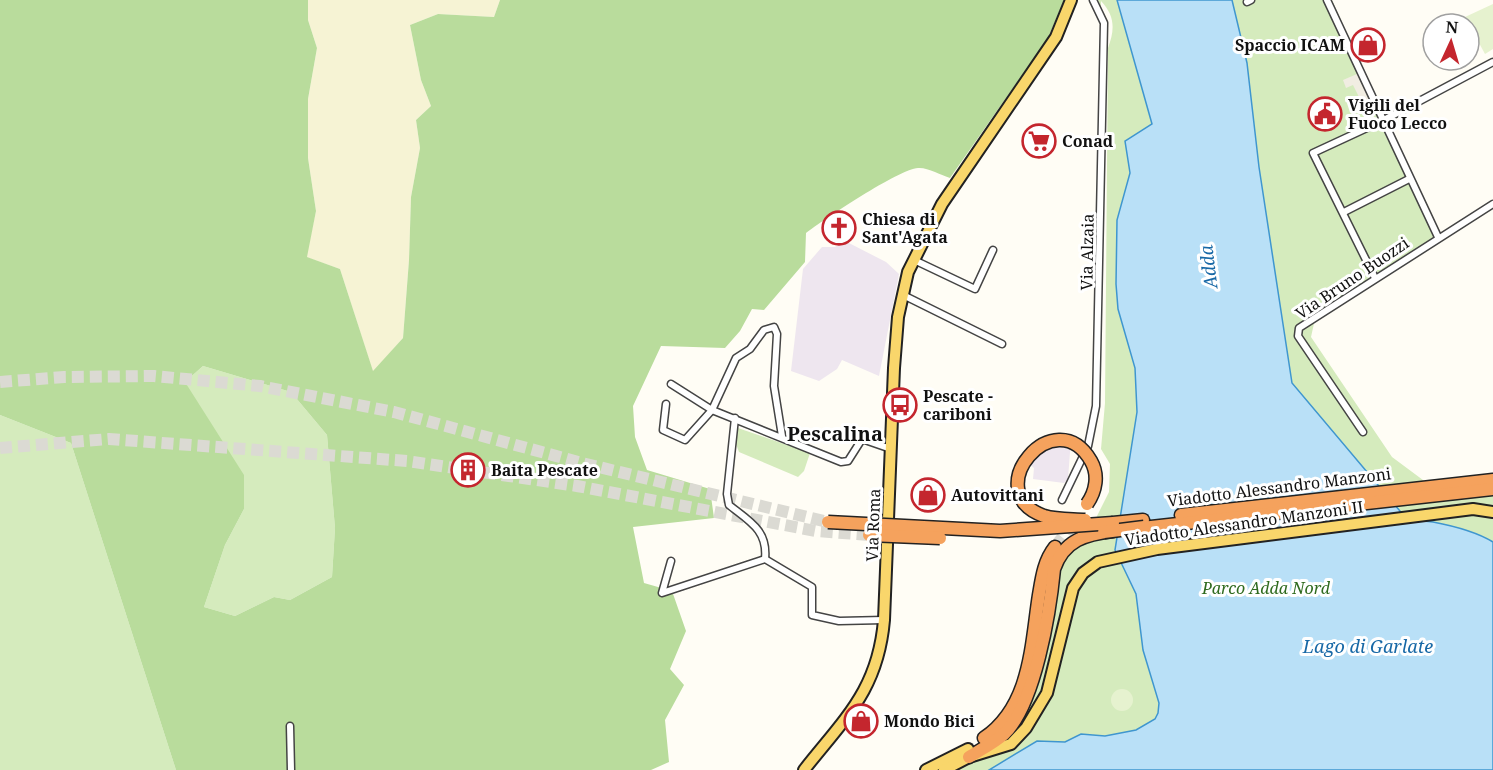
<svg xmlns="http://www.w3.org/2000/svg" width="1493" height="770" font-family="'Noto Serif',serif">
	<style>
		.industrial { fill: #eee6ef }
		.farmland { fill: #f6f3d4 }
		.green { fill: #d5ebbd }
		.forest { fill: #b9dc9c; fill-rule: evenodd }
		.pitch { fill: #e6f2cf }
		.plaza { fill: #f1ede2 }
		.water { fill: #b9e0f7; stroke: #3f96cf; stroke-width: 1.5 }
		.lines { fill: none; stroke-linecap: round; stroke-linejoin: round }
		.highway-tunnel { stroke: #dbdad3; stroke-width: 12; stroke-dasharray: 12 6; stroke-linecap: butt }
		.street-casing { stroke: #444; stroke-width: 9 }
		.primary-casing { stroke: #222; stroke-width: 14 }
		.highway-casing { stroke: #222; stroke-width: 15 }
		.street { stroke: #fff; stroke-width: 6 }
		.primary { stroke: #f9d66b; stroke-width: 10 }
		.highway { stroke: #f5a25d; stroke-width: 12 }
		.highway-bridge-casing { stroke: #222; stroke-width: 15; stroke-linecap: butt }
		.highway-bridge { stroke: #f5a25d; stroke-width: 12 }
		.labels { text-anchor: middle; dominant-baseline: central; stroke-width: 6; stroke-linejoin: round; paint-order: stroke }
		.poi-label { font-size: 16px; font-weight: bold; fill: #111; stroke: #fff; text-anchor: start }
		.street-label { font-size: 16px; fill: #111; stroke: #fff }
		.park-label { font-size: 16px; font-style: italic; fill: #2f6b1f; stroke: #fff }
		.water-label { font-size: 18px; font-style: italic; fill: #1768a6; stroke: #fff }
		.quarter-label { font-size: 20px; font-weight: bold; fill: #111; stroke: #fff }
	</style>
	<rect width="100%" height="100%" fill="#fffdf5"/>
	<g class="industrial">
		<path d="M845,241L886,262L899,274L879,376L842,360L837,369L819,381L791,371L803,269L822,247H835Z"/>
		<path d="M1071,439L1068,479L1064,483L1033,479L1034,468L1023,458Z"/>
	</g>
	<path class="farmland" d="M308,0H500L494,17L438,14L410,25L421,80L431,106L416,120L420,148L411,197L409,260L403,338L373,372L340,269L306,257L316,211L308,158V99L317,48L308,20Z"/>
	<g class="green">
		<path d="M1098,0H1332L1437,238L1315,319L1311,337L1392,457L1427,483L1493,495V770H940L1022,718L1060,566L1069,551L1087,536L1109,492L1110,464L1101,449L1105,403L1108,48C1115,29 1115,16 1101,1V8Z"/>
		<path d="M203,366L291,392L327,435L335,528L332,577L290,600L274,597L235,616L204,607L225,545L244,509L185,382Z"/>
		<path d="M0,415L71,443L176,770H0Z"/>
		<path d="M738,428L810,453L804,471L798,477L739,452L736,444Z"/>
	</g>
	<path class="forest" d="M0,0H308V20L317,48L308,99V158L316,211L307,257L340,269L373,371L403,338L409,260L411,197L420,148L416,120L431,106L421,80L410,25L438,14L494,17L500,0H1064L1048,38L950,178C941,175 927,167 918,168C899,169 823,220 806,233L805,262L764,310L752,309L740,331L725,348L661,346L633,406L635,437L647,470L710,489L714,518L633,527L644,583L672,591L686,631L670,669L684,685L665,720L669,762L651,770H176L71,443L0,415ZM203,366L291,392L327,435L335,528L332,577L290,600L274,597L235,616L204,607L225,545L244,509V475L185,382Z"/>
	<g class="pitch">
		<path d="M1493,4V49L1485,54L1465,17Z"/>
		<circle cx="1122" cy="700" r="11"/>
	</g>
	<path class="plaza" d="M1357,74L1375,111L1368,115L1353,85L1346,88L1343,80Z"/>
	<path class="water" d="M1117,0H1232L1247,63L1259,167L1292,383L1405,517C1415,522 1422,520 1433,522C1454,526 1475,531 1493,542V770H989L1037,741L1065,742L1081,734L1105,736L1136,730L1155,719L1158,713L1159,703L1143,650L1136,594L1115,550L1137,412L1135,368L1118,309L1116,284L1117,220L1130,173L1125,141L1152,124Z"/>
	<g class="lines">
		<g class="highway-tunnel">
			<path d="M0,382L64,377L154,376L260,386L394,412L582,463L828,522"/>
			<path d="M0,448L109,439L407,461L577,486L816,531L869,535"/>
			<path d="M1055,547L1076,520"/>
		</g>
		<defs>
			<g id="street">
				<path d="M1327,0L1438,237"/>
				<path d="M1247,2L1251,0"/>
				<path d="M1344,212L1409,179"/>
				<path d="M914,260L975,289L993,250"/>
				<path d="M1375,278L1313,153L1382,121L1493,62"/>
				<path d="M903,295L1002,344"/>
				<path d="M666,404L663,430L685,440L712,410L671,384"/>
				<path d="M735,418L727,494L729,505C749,521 768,530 765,559"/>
				<path d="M1363,432L1298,336L1299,328L1493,204"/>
				<path d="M782,436L774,386L777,334L774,327L764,330L750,349L736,358L712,410L841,462L848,461L862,439L891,449"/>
				<path d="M1062,500L1088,446L1096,406L1104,23L1093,0"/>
				<path d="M671,561L662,593L765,559L812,587V615L839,621L884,620"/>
				<path d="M290,726L291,770"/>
			</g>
			<g id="primary">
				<path d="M804,770C845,718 878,690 884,620L894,368L898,317L908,272L942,204L1056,37L1071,0"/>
				<path d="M926,770L968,749"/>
				<path d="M944,770L969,757L1011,744L1026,728L1047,693L1073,588L1083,573L1098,562L1157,549L1473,509L1493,512"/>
			</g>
			<g id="highway">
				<path d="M1181,515L1493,480"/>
				<path d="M1113,523L1143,520"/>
				<path d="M1133,529L1493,489"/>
				<path d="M984,738C1031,706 1031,646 1039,595C1042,577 1044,561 1055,547"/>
				<path d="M969,757C980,750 994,743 1004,734C1035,705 1050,611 1054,569C1064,540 1086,534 1113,531"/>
			</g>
		</defs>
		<use href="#street" class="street-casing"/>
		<use href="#primary" class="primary-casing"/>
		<use href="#highway" class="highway-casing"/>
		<use href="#street" class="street"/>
		<use href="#primary" class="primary"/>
		<use href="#highway" class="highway"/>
		<defs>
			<g id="highway-bridge">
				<path d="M1085,520C1072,519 1057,520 1044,516C977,492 1055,399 1091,461C1099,475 1096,491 1087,504"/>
				<path d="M828,522L1000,531L1113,523"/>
				<path d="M1104,532L1144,527"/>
				<path d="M869,535L940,538"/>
			</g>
		</defs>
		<use href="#highway-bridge" class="highway-bridge-casing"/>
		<use href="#highway-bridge" class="highway-bridge"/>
	</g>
	<defs>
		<symbol id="shop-ring" viewBox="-11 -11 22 22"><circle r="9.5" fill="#fff" stroke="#c4262e" stroke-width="1.5"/><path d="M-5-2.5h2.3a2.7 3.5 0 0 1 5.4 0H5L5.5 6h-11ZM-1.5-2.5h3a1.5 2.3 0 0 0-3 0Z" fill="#c4262e"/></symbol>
		<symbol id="civic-ring" viewBox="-11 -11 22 22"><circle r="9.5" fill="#fff" stroke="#c4262e" stroke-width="1.5"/><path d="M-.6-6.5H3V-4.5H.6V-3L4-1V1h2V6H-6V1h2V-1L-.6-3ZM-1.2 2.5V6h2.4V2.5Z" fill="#c4262e"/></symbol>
		<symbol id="supermarket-ring" viewBox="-11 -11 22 22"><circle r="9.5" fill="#fff" stroke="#c4262e" stroke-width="1.5"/><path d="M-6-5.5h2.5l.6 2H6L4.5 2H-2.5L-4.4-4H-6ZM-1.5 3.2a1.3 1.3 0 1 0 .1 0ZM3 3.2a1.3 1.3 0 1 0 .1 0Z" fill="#c4262e"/></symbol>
		<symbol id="church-ring" viewBox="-11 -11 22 22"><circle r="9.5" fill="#fff" stroke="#c4262e" stroke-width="1.5"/><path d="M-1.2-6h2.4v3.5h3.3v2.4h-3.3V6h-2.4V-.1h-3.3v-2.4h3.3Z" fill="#c4262e"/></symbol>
		<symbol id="bus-ring" viewBox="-11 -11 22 22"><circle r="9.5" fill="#fff" stroke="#c4262e" stroke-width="1.5"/><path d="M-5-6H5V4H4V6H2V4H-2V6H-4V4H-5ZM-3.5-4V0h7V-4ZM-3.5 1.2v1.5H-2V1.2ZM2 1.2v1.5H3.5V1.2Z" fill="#c4262e"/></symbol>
		<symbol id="building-ring" viewBox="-11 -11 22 22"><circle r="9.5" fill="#fff" stroke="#c4262e" stroke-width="1.5"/><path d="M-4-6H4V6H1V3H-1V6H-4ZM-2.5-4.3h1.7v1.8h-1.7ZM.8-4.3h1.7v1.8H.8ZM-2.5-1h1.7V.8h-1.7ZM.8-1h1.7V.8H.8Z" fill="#c4262e"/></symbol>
	</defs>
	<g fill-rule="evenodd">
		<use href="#shop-ring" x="1349" y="26" width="38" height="38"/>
		<use href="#civic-ring" x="1306" y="95" width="38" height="38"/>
		<use href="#supermarket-ring" x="1020" y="122" width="38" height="38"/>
		<use href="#church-ring" x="820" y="209" width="38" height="38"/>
		<use href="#bus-ring" x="881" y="386" width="38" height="38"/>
		<use href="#building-ring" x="449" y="451" width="38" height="38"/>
		<use href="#shop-ring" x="909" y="476" width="38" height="38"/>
		<use href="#shop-ring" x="842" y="702" width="38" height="38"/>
	</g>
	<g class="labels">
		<g class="poi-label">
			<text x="1345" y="45" text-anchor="end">Spaccio ICAM</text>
			<text x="1348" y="105">Vigili del<tspan x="1348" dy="18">Fuoco Lecco</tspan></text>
			<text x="1062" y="141">Conad</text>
			<text x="862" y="219">Chiesa di<tspan x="862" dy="18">Sant'Agata</tspan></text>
			<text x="923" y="396">Pescate -<tspan x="923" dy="18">cariboni</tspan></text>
			<text x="491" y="470">Baita Pescate</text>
			<text x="951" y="495">Autovittani</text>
			<text x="884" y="721">Mondo Bici</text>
		</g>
		<g class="street-label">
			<text transform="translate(1087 252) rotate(-89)">Via Alzaia</text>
			<text transform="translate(1352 278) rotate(-34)">Via Bruno Buozzi</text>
			<text transform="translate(1279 487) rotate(-7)">Viadotto Alessandro Manzoni</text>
			<text transform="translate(1244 523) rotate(-8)">Viadotto Alessandro Manzoni II</text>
			<text transform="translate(873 525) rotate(-88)">Via Roma</text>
		</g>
		<g class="park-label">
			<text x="1266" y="588">Parco Adda Nord</text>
		</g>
		<g class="water-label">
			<text transform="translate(1208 267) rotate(-97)">Adda</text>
			<text x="1368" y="646">Lago di Garlate</text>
		</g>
		<g class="quarter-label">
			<text x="835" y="433">Pescalina</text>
		</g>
	</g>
	<g transform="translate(1451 42) rotate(4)"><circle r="28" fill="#ffffff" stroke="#a0a0a0" stroke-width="1.5"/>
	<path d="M0-4.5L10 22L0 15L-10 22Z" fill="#c4262e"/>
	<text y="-9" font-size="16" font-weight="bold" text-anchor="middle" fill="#111111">N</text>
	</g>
</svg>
